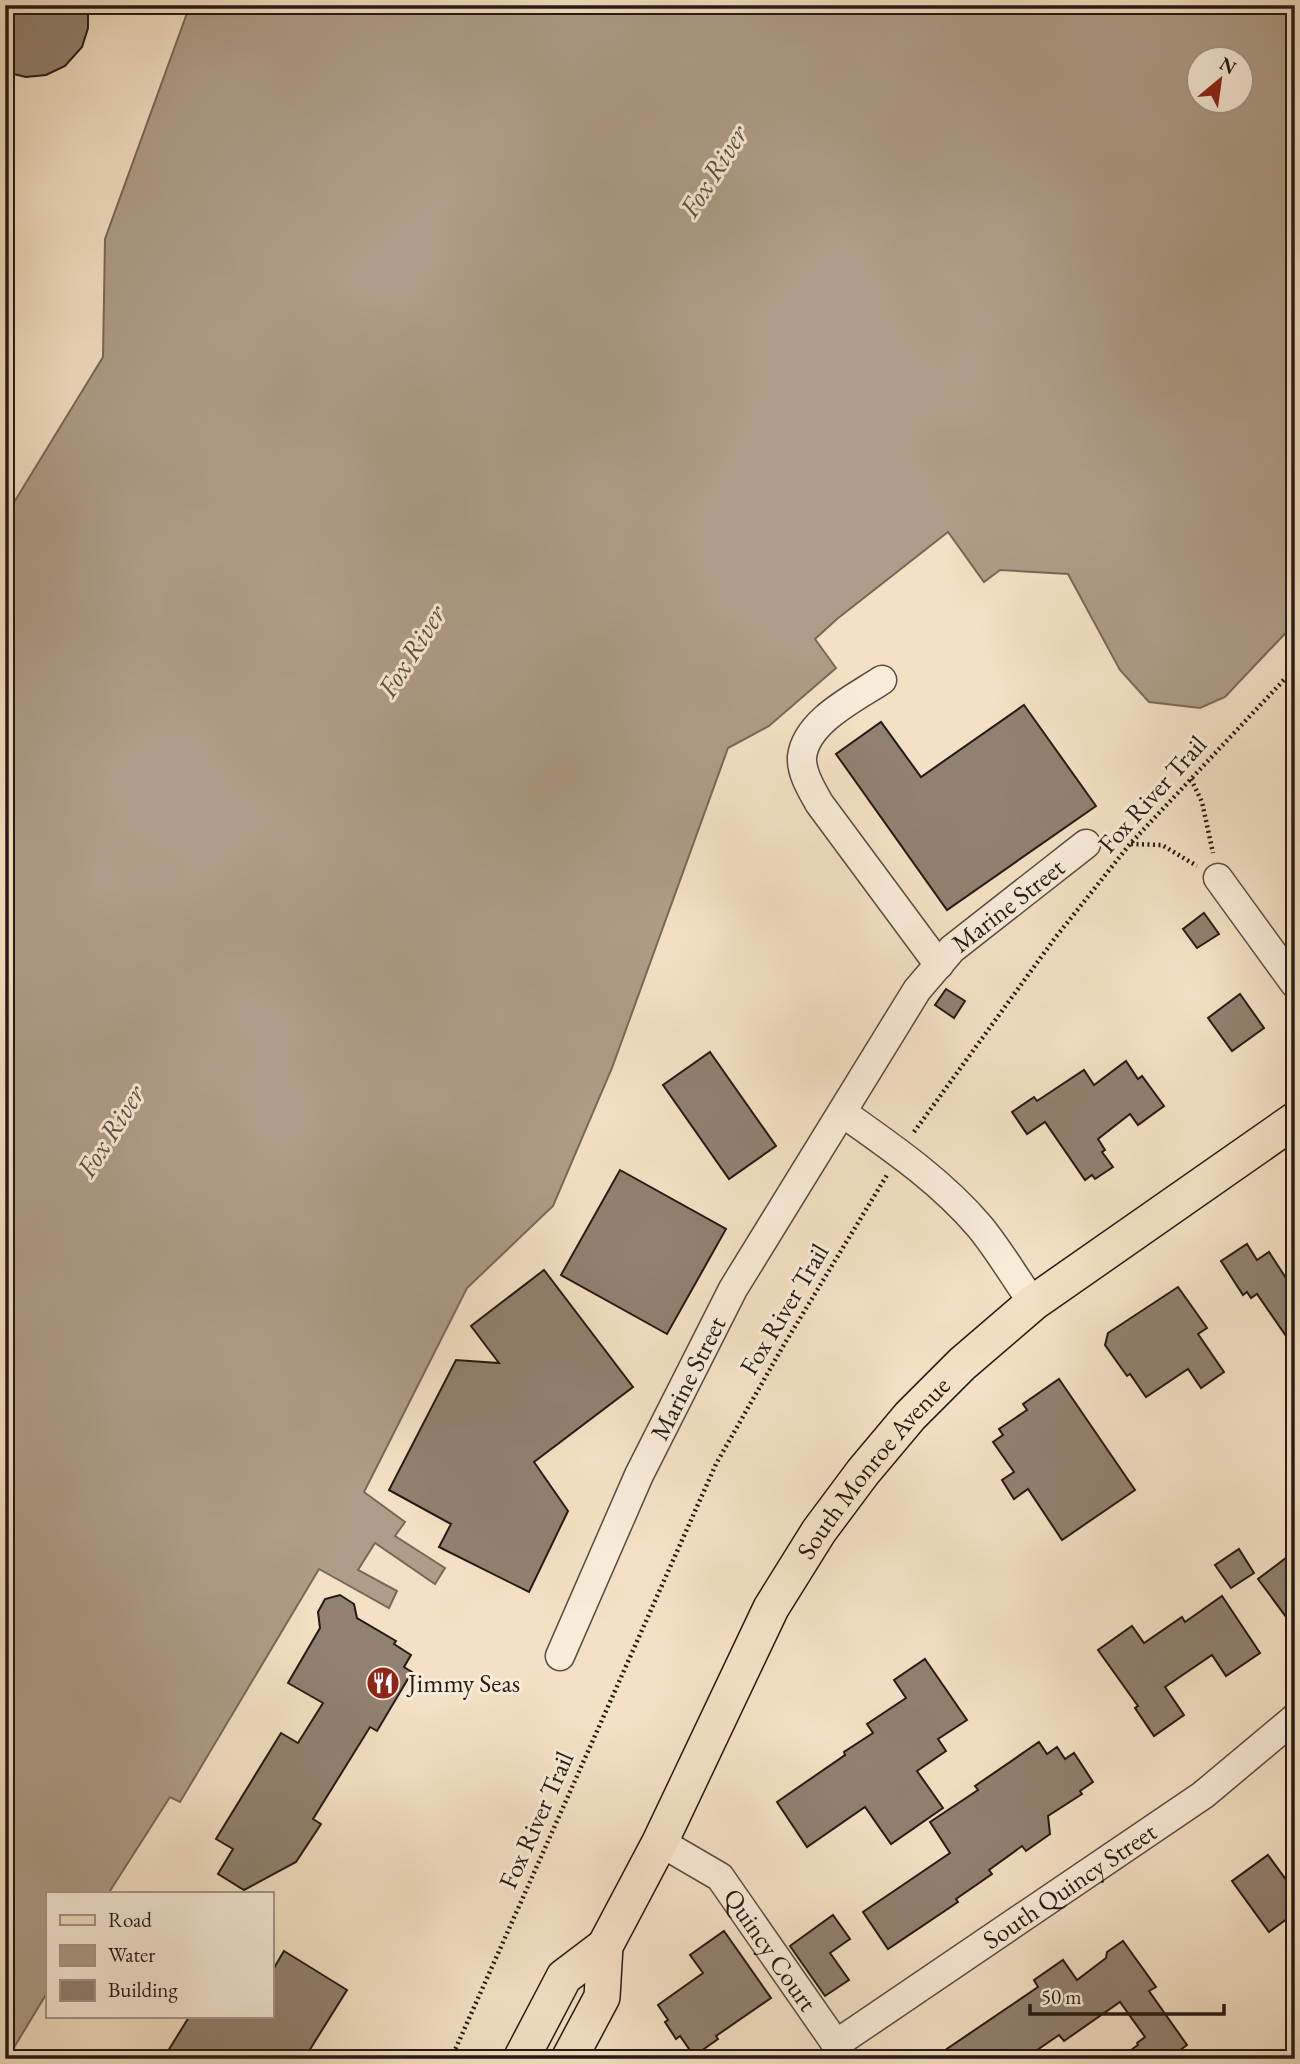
<svg xmlns="http://www.w3.org/2000/svg" width="1300" height="2064" font-family="'EB Garamond',serif">
	<style>
		.water { fill: #ae9d88; stroke: #776959; stroke-width: 2; fill-rule: evenodd }
		.building { fill: #918170; stroke: #251a13; stroke-width: 2 }
		.lines { fill: none; stroke-linecap: round; stroke-linejoin: round }
		.minor-casing { stroke: #594c40; stroke-width: 31 }
		.major-casing { stroke: #251a13; stroke-width: 38 }
		.path { stroke: #251a13; stroke-width: 4.5; stroke-dasharray: 2 3.5; stroke-linecap: butt }
		.minor { stroke: #f8ecd9; stroke-width: 28 }
		.major { stroke: #f4e1c5; stroke-width: 35 }
		.labels { text-anchor: middle; dominant-baseline: central; stroke-width: 6; stroke-linejoin: round; paint-order: stroke }
		.street-label { font-size: 26px; fill: #251a13; stroke: #f8ecd9 }
		.poi-label { font-size: 26px; fill: #251a13; stroke: #f8ecd9; text-anchor: start }
		.water-label { font-size: 28px; font-style: italic; fill: #5c4e42; stroke: #f8ecd9 }
	</style>
	<rect width="100%" height="100%" fill="#f4e1c5"/>
	<filter id="stains"><feTurbulence type="fractalNoise" baseFrequency=".00286" numOctaves="4"/><feColorMatrix values="0 0 0 0 .2 0 0 0 0 .09 0 0 0 0 .02 0 0 0 .5 -.17"/></filter>
	<radialGradient id="worn" r=".72"><stop offset=".6" stop-color="#630" stop-opacity="0"/><stop offset="1" stop-color="#630" stop-opacity=".3"/></radialGradient>
	<path class="water" d="M190,5H1295V623L1225,697L1200,708L1149,702L1120,670L1068,574L1000,570L984,582L948,532L837,619L815,639L836,668L769,726L728,748L612,1068L553,1206L467,1288L364,1492L405,1522L395,1536L445,1568L435,1584L375,1543L358,1570L397,1591L389,1608L319,1569L180,1802L170,1797L108,1894H47V1993L13,2049L5,2044V517L103,357L105,239ZM1198,60H1240V102H1198Z"/>
	<g class="building">
		<path d="M5,5H88V28L82,47L65,66L46,75L26,77L5,72Z"/>
		<path d="M1024,705L1096,806L947,910L836,754L881,722L921,777Z"/>
		<path d="M1204,913L1219,934L1197,948L1183,929Z"/>
		<path d="M946,989L965,1001L954,1018L935,1005Z"/>
		<path d="M1240,994L1264,1028L1232,1051L1208,1018Z"/>
		<path d="M710,1052L776,1146L729,1179L663,1085Z"/>
		<path d="M1126,1061L1138,1079L1142,1076L1164,1106L1138,1125L1130,1114L1098,1139L1105,1150L1102,1152L1113,1167L1095,1179L1092,1175L1085,1180L1045,1122L1027,1134L1012,1112L1034,1097L1037,1101L1084,1070L1094,1085Z"/>
		<path d="M620,1170L726,1229L667,1334L561,1275Z"/>
		<path d="M1247,1244L1257,1260L1269,1252L1295,1292V1349L1257,1294L1251,1298L1247,1292L1243,1295L1221,1261Z"/>
		<path d="M544,1270L633,1387L534,1462L568,1511L529,1592L439,1547L451,1524L389,1490L456,1360L499,1363L471,1326Z"/>
		<path d="M1178,1287L1207,1328L1198,1334L1224,1372L1201,1388L1188,1369L1146,1397L1130,1374L1127,1376L1105,1345L1108,1333Z"/>
		<path d="M1059,1379L1135,1490L1062,1540L1028,1489L1014,1499L1002,1480L1014,1472L993,1442L1003,1435L999,1429L1027,1410L1023,1404Z"/>
		<path d="M1239,1549L1254,1573L1231,1588L1215,1565Z"/>
		<path d="M1295,1551V1629L1258,1579Z"/>
		<path d="M340,1595L354,1604L357,1618L396,1641L394,1644L411,1655L404,1667L412,1672L377,1731L370,1727L313,1819L321,1824L296,1862L244,1890L218,1874L233,1849L216,1839L281,1733L298,1743L323,1703L288,1683L320,1628L318,1612L325,1599Z"/>
		<path d="M1222,1596L1260,1653L1226,1676L1212,1655L1165,1687L1184,1715L1154,1736L1135,1708L1138,1706L1098,1650L1132,1626L1144,1643L1182,1617L1185,1622Z"/>
		<path d="M925,1659L967,1720L938,1739L946,1751L917,1771L943,1808L891,1844L865,1807L807,1847L777,1802L845,1755L844,1752L873,1733L867,1724L906,1698L894,1680Z"/>
		<path d="M1039,1742L1047,1754L1057,1747L1065,1759L1074,1753L1093,1782L1080,1791L1082,1794L1048,1816L1050,1834L1026,1851L1022,1846L989,1870L992,1874L956,1899L958,1902L888,1949L863,1912L950,1853L930,1822L978,1790L975,1786Z"/>
		<path d="M1268,1855L1295,1892V1913L1269,1932L1232,1881Z"/>
		<path d="M833,1915L850,1939L830,1953L849,1980L825,1996L790,1946Z"/>
		<path d="M724,1931L771,1998L716,2036L718,2039L694,2056L680,2036L676,2039L665,2022L668,2020L658,2005L703,1973L690,1955Z"/>
		<path d="M1123,1941L1156,1987L1149,1991L1187,2045L1168,2059H1118L1138,2045L1137,2043L1145,2037L1120,2002L1064,2041L1059,2035L1024,2059H932L1038,1987L1034,1980L1063,1960L1077,1980L1106,1958L1107,1952Z"/>
		<path d="M284,1951L347,1990L304,2059H163L189,2017H271V1973Z"/>
	</g>
	<g class="lines">
		<defs>
			<g id="minor">
				<path d="M882,680C855,698 806,721 802,757C801,773 812,790 819,803L939,965"/>
				<path d="M1218,878L1295,984"/>
				<path d="M843,1113C891,1147 941,1181 980,1227C999,1250 1015,1278 1033,1303"/>
				<path id="s1" d="M560,1656L639,1475L733,1289L917,990L952,949L1086,844"/>
				<path id="s2" d="M660,1842L720,1877L836,2044L1203,1795L1295,1718"/>
			</g>
			<g id="major">
				<path d="M521,2059L564,1977L605,1946"/>
				<path id="s3" d="M569,2059L602,1997L605,1946L660,1842L771,1608L819,1531L863,1472L910,1416L962,1364L1033,1303L1295,1120"/>
			</g>
		</defs>
		<use href="#minor" class="minor-casing"/>
		<use href="#major" class="major-casing"/>
		<g class="path">
			<path d="M1191,779L1202,802L1213,853"/>
			<path d="M1131,844L1162,845L1197,866"/>
			<path d="M914,1132L1055,938L1130,844L1295,668"/>
			<path d="M451,2059L716,1464L782,1348L887,1175"/>
		</g>
		<use href="#minor" class="minor"/>
		<use href="#major" class="major"/>
	</g>
	<defs>
		<symbol id="restaurant-disc" viewBox="-11 -11 22 22"><circle r="9.5" fill="#8f2418" stroke="#f8ecd9"/><path d="M-5-6h1v4h1v-4h1v4h1v-4h1v5L-1.5 .5V6h-2V.5L-5-1ZM5-6V6H3V1.5H1.5Q1.5-4 5-6Z" fill="#fff"/></symbol>
	</defs>
	<g fill-rule="evenodd">
		<use href="#restaurant-disc" x="364" y="1664" width="38" height="38"/>
	</g>
	<g class="labels">
		<g class="street-label">
			<text transform="translate(1152 794) rotate(-48)">Fox River Trail</text>
			<text stroke="none"><textPath href="#s1" startOffset="882">Marine Street</textPath></text>
			<text transform="translate(784 1309) rotate(-59)">Fox River Trail</text>
			<text stroke="none"><textPath href="#s1" startOffset="306">Marine Street</textPath></text>
			<text stroke="none"><textPath href="#s3" startOffset="672">South Monroe Avenue</textPath></text>
			<text transform="translate(536 1820) rotate(-66)">Fox River Trail</text>
			<text stroke="none"><textPath href="#s2" startOffset="555">South Quincy Street</textPath></text>
			<text stroke="none"><textPath href="#s2" startOffset="158">Quincy Court</textPath></text>
		</g>
		<g class="poi-label">
			<text x="408" y="1683">Jimmy Seas</text>
		</g>
		<g class="water-label">
			<text transform="translate(713 171) rotate(-58)">Fox River</text>
			<text transform="translate(411 651) rotate(-58)">Fox River</text>
			<text transform="translate(110 1131) rotate(-58)">Fox River</text>
		</g>
	</g>
	<rect width="1300" height="2064" fill="none" stroke="#f4e1c5" stroke-width="28"/>
	<rect x="7" y="7" width="1286" height="2050" fill="none" stroke="#251a13" stroke-width="3.5"/>
	<rect x="14" y="14" width="1272" height="2036" fill="none" stroke="#251a13" stroke-width="2"/>
	<rect x="46" y="1892" width="228" height="126" fill="#f8ecd9" stroke="#a4988a" stroke-width="2"/>
	<rect x="60" y="1915" width="35" height="10" fill="#f4e1c5" stroke="#a4988a" stroke-width="2"/>
	<text x="108" y="1927" font-size="21" fill="#251a13">Road</text>
	<rect x="60" y="1945" width="35" height="21" fill="#ae9d88" stroke="#a4988a" stroke-width="2"/>
	<text x="108" y="1962" font-size="21" fill="#251a13">Water</text>
	<rect x="60" y="1980" width="35" height="21" fill="#918170" stroke="#a4988a" stroke-width="2"/>
	<text x="108" y="1997" font-size="21" fill="#251a13">Building</text>
	<g transform="translate(1220 80) rotate(29)"><circle r="33" fill="#f8ecd9" stroke="#a4988a" stroke-width="2"/>
	<path d="M0-5L12 26L0 18L-12 26Z" fill="#8f2418"/>
	<text y="-10" font-size="19" font-weight="bold" text-anchor="middle" fill="#251a13">N</text>
	</g>
	<path d="M1030 2004v10h194v-10" fill="none" stroke="#251a13" stroke-width="3.5"/>
	<text x="1041" y="2004" font-size="21" fill="#251a13" stroke="#f8ecd9" stroke-width="5" paint-order="stroke">50 m</text>
	<rect width="100%" height="100%" filter="url(#stains)"/>
	<rect width="100%" height="100%" fill="url(#worn)"/>
</svg>
